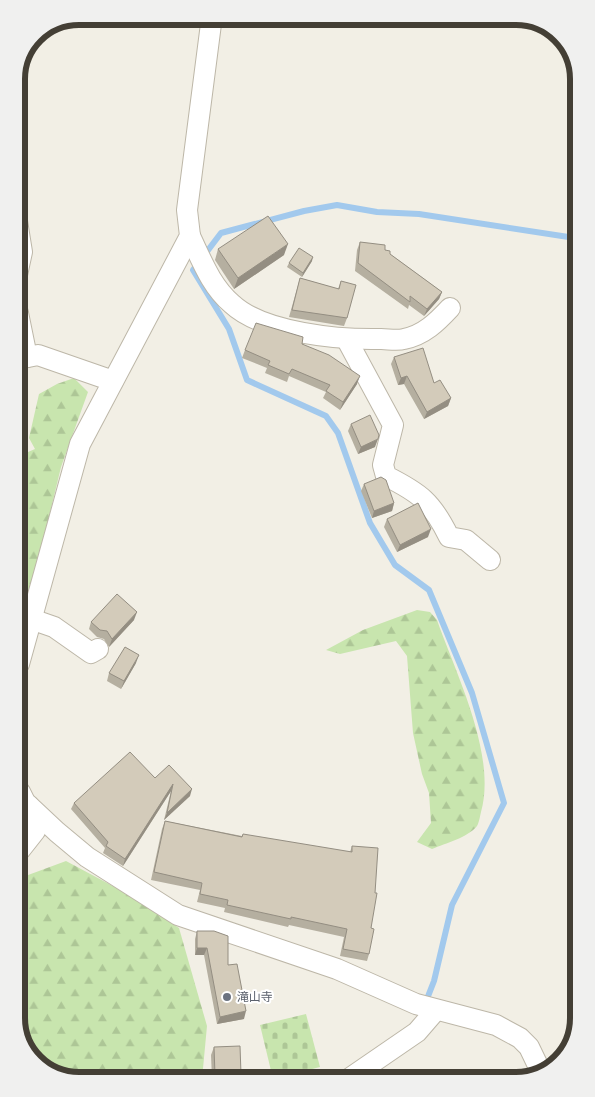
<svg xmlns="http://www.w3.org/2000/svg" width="595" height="1097" font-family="'Varela Round','Noto Sans JP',sans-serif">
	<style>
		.forest { fill: url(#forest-firs) }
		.cemetery { fill: url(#cemetery-stones) }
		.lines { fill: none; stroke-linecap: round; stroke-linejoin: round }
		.stream { stroke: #a2c9ed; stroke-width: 6 }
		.minor-casing { stroke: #bdb7a8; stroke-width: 22 }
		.minor { stroke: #fff; stroke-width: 20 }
		.wall { fill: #b5afa0 }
		.shaded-wall { fill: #948e82 }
		.building { fill: #d3cbba; stroke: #948e82 }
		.worship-dot { fill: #6b7280; stroke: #fff; stroke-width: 2 }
		.labels { text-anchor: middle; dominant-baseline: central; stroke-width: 4; stroke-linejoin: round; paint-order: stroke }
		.worship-label { font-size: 12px; fill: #5b616d; stroke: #fff; text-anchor: start }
		.rim { fill: none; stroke: #443f35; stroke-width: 6 }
	</style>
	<defs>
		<pattern id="forest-firs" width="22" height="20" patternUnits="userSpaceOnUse" patternTransform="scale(1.25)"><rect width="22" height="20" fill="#c8e5ae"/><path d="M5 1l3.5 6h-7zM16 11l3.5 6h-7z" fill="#adc696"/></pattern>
		<pattern id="cemetery-stones" width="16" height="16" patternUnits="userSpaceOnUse" patternTransform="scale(1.25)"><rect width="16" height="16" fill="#c8e5ae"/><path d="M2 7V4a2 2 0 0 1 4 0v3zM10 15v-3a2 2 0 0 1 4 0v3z" fill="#adc696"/></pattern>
	</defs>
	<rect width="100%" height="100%" fill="#f2efe5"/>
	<g class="forest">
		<path d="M74,378L88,392L61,467L19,642V540L24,524L26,493L18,480L21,455L35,449L29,438L39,394L57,384Z"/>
		<path d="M417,610L430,612L437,620C456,674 497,755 481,812C480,816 479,823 477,826C467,838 446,843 432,849L417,842L431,823L429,793L422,774L413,733L407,656L396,641L340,654L326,650L363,630Z"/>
		<path d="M66,861L124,892L179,928L207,1026L202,1079L76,1081L44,1070L21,1042L20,878Z"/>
	</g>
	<path class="cemetery" d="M306,1014L320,1067L273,1079L260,1025Z"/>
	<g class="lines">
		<g class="stream">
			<path d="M425,1004L434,981L452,905L504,803L472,693L429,590L395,565L370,523L338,433L326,416L247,380L229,329L193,270L221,233L304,211L337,205L377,212L419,214L575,238"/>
			<path d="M330,1078L342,1077L347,1073"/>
		</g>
		<defs>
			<g id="minor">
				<path d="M17,221L22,252L17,275"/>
				<path d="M190,236C202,261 211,286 232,304C263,333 340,340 381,339C388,339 397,341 404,339C424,335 437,322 450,308"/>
				<path d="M18,313L27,357"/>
				<path d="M347,340L393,425L383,465L386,476C420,493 432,502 449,537L466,540L490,560"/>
				<path d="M18,359L38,355L113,381"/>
				<path d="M31,619L54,627L91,653L98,649"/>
				<path d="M19,664L80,444L190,236L187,210L212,16"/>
				<path d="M20,792L25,802L57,832L87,857L178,915L337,969L416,1004L496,1025L520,1038L529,1047L542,1074"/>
				<path d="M20,850L35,831L29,806"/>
				<path d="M350,1078L417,1032L436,1010"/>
			</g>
		</defs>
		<use href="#minor" class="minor-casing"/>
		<use href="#minor" class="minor"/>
	</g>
	<g class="wall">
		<path d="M360,242L385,250L390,254L442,292L439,299L424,316L409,305L408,309L355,271L357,250Z"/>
		<path d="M218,249L284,255L234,289L215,260Z"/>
		<path d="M312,261L302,277L287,267L289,263Z"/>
		<path d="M300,278L338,289L341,281L347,318L344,326L289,317Z"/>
		<path d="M302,344L357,384L340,410L323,398L326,392L289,376L287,382L265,373L267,368L242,358L245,350Z"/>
		<path d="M394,357L434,383L451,398L448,406L424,419L404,384L398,385L391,364Z"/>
		<path d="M351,424L375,447L358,454L348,431Z"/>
		<path d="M364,484L394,503L392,511L372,518L361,491Z"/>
		<path d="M387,519L428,537L397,552L384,527Z"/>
		<path d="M134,620L109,647L104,639L97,637L89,629L91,622Z"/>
		<path d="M136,663L121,689L107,681L109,673Z"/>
		<path d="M155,778L190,796L164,820L171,791L123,866L103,853L105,848L71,809L74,803Z"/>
		<path d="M165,821L242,836L350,852L352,846L371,928L369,954L367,961L340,956L344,937L289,925L288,927L224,912L225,908L197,902L200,890L151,880L162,829Z"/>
		<path d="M197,931L228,965L244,1019L217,1024L204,955H195V939Z"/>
		<path d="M214,1047L239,1079H212L211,1055Z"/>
	</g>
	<g class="shaded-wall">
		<path d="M288,244L284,255L234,289L238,278Z"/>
		<path d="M313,257L312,261L302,277L303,273Z"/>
		<path d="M442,292L439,299L424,316L427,309Z"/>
		<path d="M360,376L357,384L340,410L343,402Z"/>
		<path d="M407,376L404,384L398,385L401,378Z"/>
		<path d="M451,398L448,406L424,419L427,412Z"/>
		<path d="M378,439L375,447L358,454L361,447Z"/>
		<path d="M394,503L392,511L372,518L374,511Z"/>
		<path d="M431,529L428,537L397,552L400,545Z"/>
		<path d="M137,612L134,620L109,647L112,639Z"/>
		<path d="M139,655L136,663L121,689L124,681Z"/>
		<path d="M173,784L171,791L123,866L125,859Z"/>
		<path d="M192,789L190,796L164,820L167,813Z"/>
		<path d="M197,948H207L204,955H195Z"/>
		<path d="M246,1011L244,1019L217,1024L220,1017Z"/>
		<path d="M241,1074L239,1079H214L215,1075Z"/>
	</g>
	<g class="building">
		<path d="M268,216L288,244L238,278L218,249Z"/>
		<path d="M360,242L385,245V250L390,251V254L442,292L427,309L410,296V302L358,263Z"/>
		<path d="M299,248L313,257L303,273L289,263Z"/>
		<path d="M300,278L339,289L341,281L356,285L347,318L292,310Z"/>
		<path d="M256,323L303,337L302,344L329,355L360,376L343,402L326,391L330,385L292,369L289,374L268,365L270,361L245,350Z"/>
		<path d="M423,348L434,383L440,380L451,398L427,412L407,376L401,378L394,357Z"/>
		<path d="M370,415L379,435L378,439L361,447L351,424Z"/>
		<path d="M381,477L386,480L394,503L374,511L364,484Z"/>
		<path d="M418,503L431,529L400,545L387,519Z"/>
		<path d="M117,594L137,612L112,639L107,631L100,630L91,622Z"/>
		<path d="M125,647L139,655L124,681L109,673Z"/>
		<path d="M130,752L155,778L169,765L192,789L167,813L173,784L125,859L106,846L108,842L74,803Z"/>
		<path d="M165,821L242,837L243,834L352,852V846L378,848L375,893H377L371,928L374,929L369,954L343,949L347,929L291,917V919L227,905L228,900L200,894L202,883L154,872Z"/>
		<path d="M197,931H214L228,936V965L237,964L246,1011L220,1017L207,948H197Z"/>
		<path d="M240,1046L241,1074L215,1075L214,1047Z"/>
	</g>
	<circle class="worship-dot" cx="227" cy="997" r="5"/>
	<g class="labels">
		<g class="worship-label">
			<text x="237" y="997">滝山寺</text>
		</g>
	</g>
	<path d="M0 0H595V1097H0ZM79 25H516A54 54 0 0 1 570 79V1018A54 54 0 0 1 516 1072H79A54 54 0 0 1 25 1018V79A54 54 0 0 1 79 25Z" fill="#f0f0ef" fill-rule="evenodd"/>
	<path class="rim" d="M79 25H516A54 54 0 0 1 570 79V1018A54 54 0 0 1 516 1072H79A54 54 0 0 1 25 1018V79A54 54 0 0 1 79 25Z"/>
</svg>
